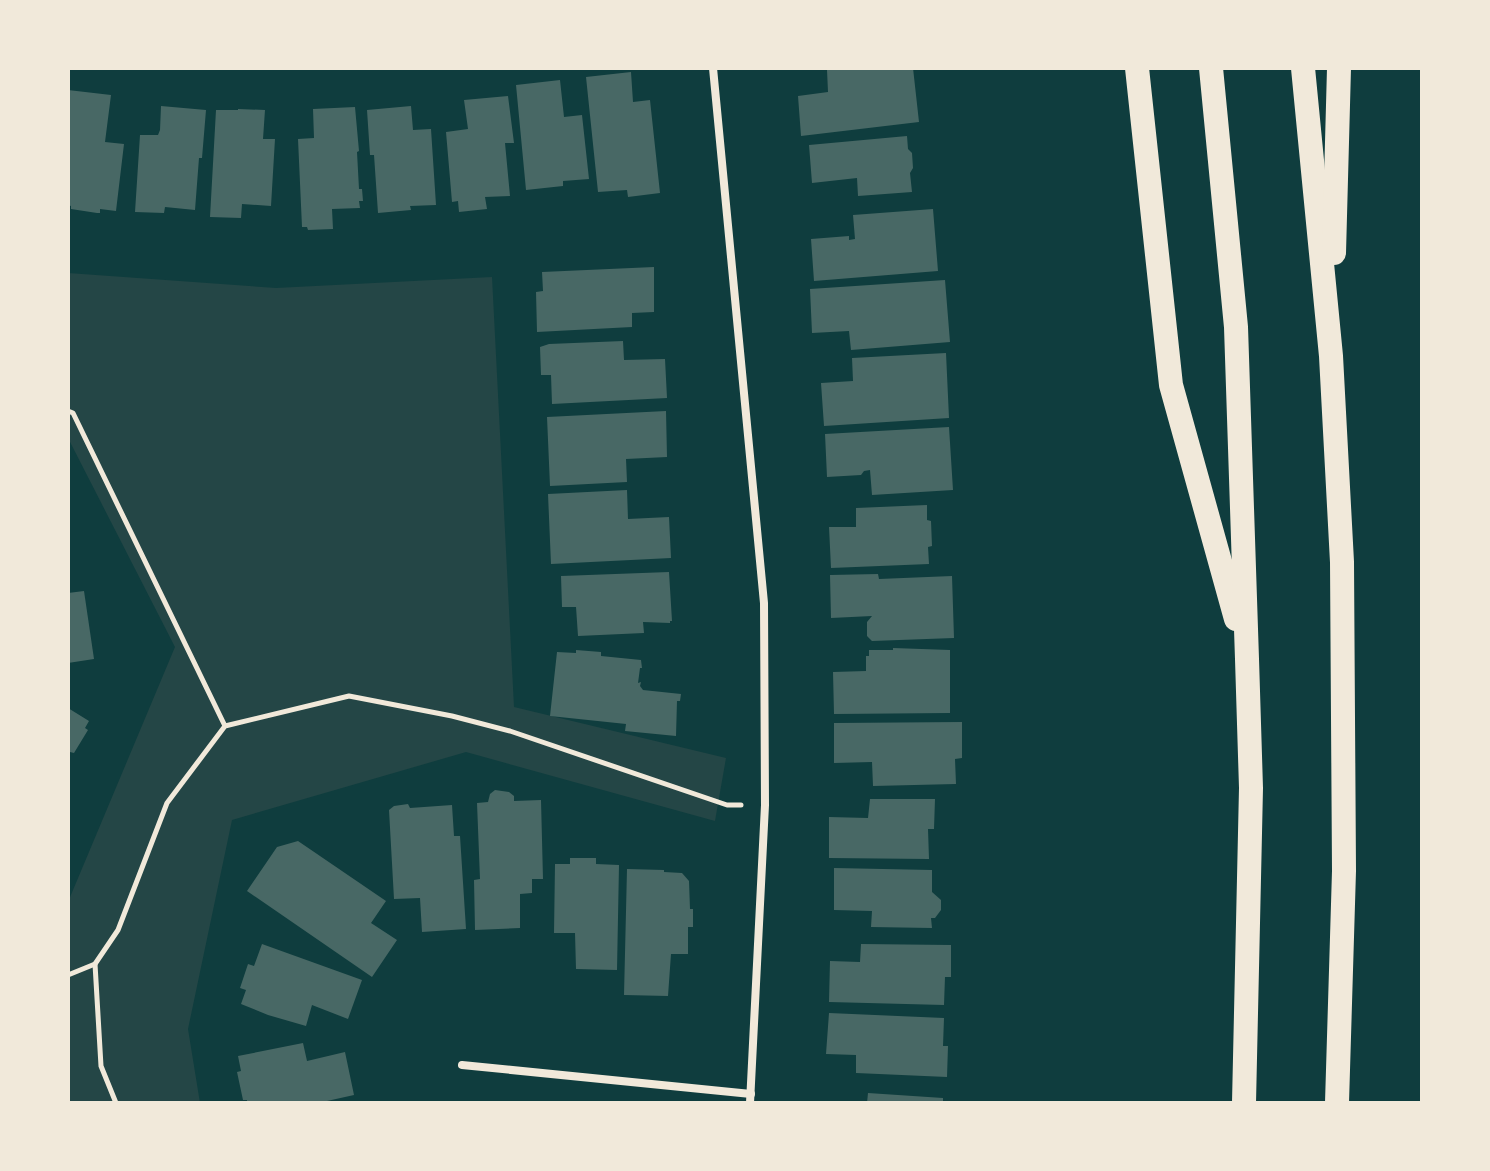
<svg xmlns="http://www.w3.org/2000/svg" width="1490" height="1171" font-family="'PT Sans Narrow',sans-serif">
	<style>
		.green { fill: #244646 }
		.building { fill: #486865 }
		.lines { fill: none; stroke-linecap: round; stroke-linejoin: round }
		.path { stroke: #f1e9da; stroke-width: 5 }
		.minor { stroke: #f1e9da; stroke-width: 8 }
		.motorway { stroke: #f1e9da; stroke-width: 24 }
	</style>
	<rect width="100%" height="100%" fill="#0f3d3e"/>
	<path class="green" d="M68,273L276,288L492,277L514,707L726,758L715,821L466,752L232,820L188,1029L200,1103H68V902L175,647L68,438Z"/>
	<g class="building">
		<path d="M850,68H913L919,122L801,136L798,96L828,92L827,70Z"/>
		<path d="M631,72L633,102L650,100L660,193L628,197L627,190L598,192L586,77Z"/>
		<path d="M560,80L564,117L582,115L589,179L563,181V186L526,190L516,85Z"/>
		<path d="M68,90L111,95L105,142L124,144L116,211L100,209V213H97L71,209V206L68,205Z"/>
		<path d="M508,96L514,143H505L510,196L485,197L487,209L459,212L458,201L452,202L446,132L468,129L464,100Z"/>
		<path d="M161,106L206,110L202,158H199L195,210L165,207L164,213L135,212L140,135H158L160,130Z"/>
		<path d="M411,106L413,130L431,129L436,205L410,206L411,210L378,213L374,155H370L367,110Z"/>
		<path d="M355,107L359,151L357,152L359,189H362L363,201H359L360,208L332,209L333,229L308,230L307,227H302L298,139L314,138L313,109Z"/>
		<path d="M238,109L265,110L263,139H275L271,206L242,204L241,218L210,217L216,110H238Z"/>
		<path d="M907,136L908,149L912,153L913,168L910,173L912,192L858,196L857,178L812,183L809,145Z"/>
		<path d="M933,209L938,271L814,281L811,239L849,236V240L855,239L853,215Z"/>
		<path d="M654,267V312L632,313V327L537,332L536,292L543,291L542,272Z"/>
		<path d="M945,280L950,342L851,350L849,331L812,333L810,289Z"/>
		<path d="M623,341L624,360L665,359L667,398L552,404L551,375H541L540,347L549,344Z"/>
		<path d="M946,353L949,418L824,426L821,383L853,381L852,358Z"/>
		<path d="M666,411L667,457L626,459L627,482L550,486L547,417Z"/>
		<path d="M949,427L953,490L872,495L870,470L864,471L861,475L827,477L825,434Z"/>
		<path d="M627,490L628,519L669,517L671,558L551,564L548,494Z"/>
		<path d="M927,505V520L931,521L932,546L928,547L929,564L831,568L829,527H856V508Z"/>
		<path d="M669,572L672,621H670V623L643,622L644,633L578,636L576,607H562L561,576Z"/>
		<path d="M878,574L879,579L952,576L954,638L872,641L867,636V622L872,616L831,618L830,575Z"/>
		<path d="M84,591L94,659L68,663V593Z"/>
		<path d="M893,648L950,650V713L834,714L833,672L866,671V656H869V650H893Z"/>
		<path d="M576,650L601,652V656L641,660L642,668H640L638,683L641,682L640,686L643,690L681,694L680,701H677L676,736L625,731L626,724L550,716L557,652L576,653Z"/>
		<path d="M68,708L89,721L85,728L88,730L74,753L70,752L68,755Z"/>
		<path d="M962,722V758L955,759L956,784L873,786L872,762L834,763V723Z"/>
		<path d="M495,790L509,792L514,796V801L541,800L543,879H532V893L520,894V928L475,930L474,880L480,879L477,803L488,802L490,794Z"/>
		<path d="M870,799H935L934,829H928L929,859L829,858V817L868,818Z"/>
		<path d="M408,804L410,808L452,805L454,836H460L466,929L422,932L420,898L394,899L389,810L394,806Z"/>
		<path d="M298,841L386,901L371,923L397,940L372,977L247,891L277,847Z"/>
		<path d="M570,858H596V864L619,865L617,970L576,969L575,933H554L555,864H570Z"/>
		<path d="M834,868L932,870V892L941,900V910L935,918H931L932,928L871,927L872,911L834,910Z"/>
		<path d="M627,869L664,870V872L682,873L689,881L690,909H693V927H688V954H671L668,996L624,995Z"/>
		<path d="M262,944L362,980L348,1019L312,1005L306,1026L268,1015L241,1004L246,990L240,988L248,964L254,966Z"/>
		<path d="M861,944L951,945V977H945L944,1005L829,1002L830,961L860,962Z"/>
		<path d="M829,1013L944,1018L943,1046H948L947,1077L856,1073V1055L826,1054Z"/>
		<path d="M303,1043L307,1061L345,1052L354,1095L318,1103H247V1100H243L237,1072L241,1071L238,1056Z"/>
		<path d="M868,1093L943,1098V1103H867Z"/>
	</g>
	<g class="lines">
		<g class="path">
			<path d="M68,411L73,413L225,726"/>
			<path d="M68,975L95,964"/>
			<path d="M116,1103L101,1066L95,964L118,930L167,803L225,726L349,696L452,716L510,731L727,805H741"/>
		</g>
		<g class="minor">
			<path d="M713,68L764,603L765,805L750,1103"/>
			<path d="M462,1065L751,1094"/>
		</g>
		<g class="motorway">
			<path d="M1137,68L1171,385L1236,619"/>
			<path d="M1211,68L1236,327L1247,659L1251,788L1244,1103"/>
			<path d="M1303,68L1331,356L1342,562L1344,871L1337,1103"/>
			<path d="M1334,253L1339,68"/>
		</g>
	</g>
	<rect width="1490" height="1171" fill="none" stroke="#f1e9da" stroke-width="140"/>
</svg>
